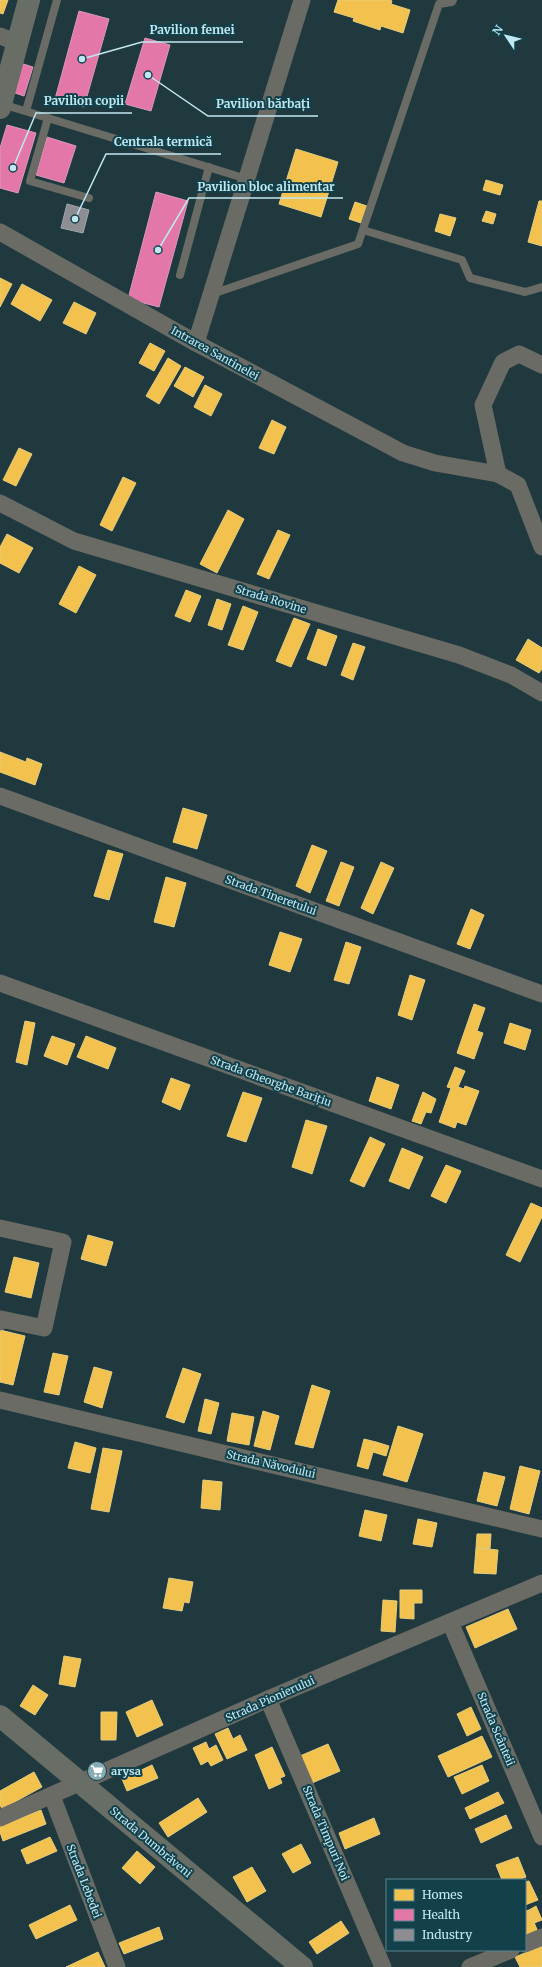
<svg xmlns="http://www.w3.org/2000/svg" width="542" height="1967" font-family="Merriweather,serif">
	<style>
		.homes { fill: #f2c14e; stroke: #e3cd7f }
		.health { fill: #e377a8; stroke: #d999be }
		.industry { fill: #8d8d92; stroke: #9da8af }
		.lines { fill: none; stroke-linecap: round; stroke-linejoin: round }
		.lane { stroke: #696b64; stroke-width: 8 }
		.street { stroke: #696b64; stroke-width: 17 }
		.secondary { stroke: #686d66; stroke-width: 22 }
		.labels { text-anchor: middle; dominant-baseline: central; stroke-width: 4; stroke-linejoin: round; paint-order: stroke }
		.street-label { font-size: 11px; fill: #c1e8f2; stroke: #13414b }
		.poi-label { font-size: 11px; font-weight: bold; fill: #c1e8f2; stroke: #13414b; text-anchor: start }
		.leader { fill: none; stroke: #c1e8f2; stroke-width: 1.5 }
		.callout-dot { fill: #c1e8f2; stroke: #13414b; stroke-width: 1.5 }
		.callout-label { font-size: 12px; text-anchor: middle; font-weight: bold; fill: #c1e8f2; stroke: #13414b; stroke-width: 4; stroke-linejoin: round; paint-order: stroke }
	</style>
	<rect width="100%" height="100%" fill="#20393e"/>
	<g class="homes">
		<path d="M0,0H8L3,14L0,13Z"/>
		<path d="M338,0H390L392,1L391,4L410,10L403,33L381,26L380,30L353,21L354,18L334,12Z"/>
		<path d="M296,149L338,162L321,217L279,204Z"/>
		<path d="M486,180L503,185L500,195L483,190Z"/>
		<path d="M539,201H542V246L528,242Z"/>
		<path d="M355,202L367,206L361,223L349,219Z"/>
		<path d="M486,211L496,214L493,224L482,221Z"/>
		<path d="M440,214L456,218L450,236L435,231Z"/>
		<path d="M0,278L12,284L0,307Z"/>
		<path d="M22,284L52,300L40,321L11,304Z"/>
		<path d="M74,302L96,313L86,334L63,323Z"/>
		<path d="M150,343L165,351L154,371L139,363Z"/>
		<path d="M168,358L181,366L159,404L146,396Z"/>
		<path d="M185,367L204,377L193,397L174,386Z"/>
		<path d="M205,385L222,394L211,416L194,407Z"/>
		<path d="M272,420L286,427L274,454L259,448Z"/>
		<path d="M19,448L32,454L16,486L3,480Z"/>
		<path d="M123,477L136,483L112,531L100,525Z"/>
		<path d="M228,510L244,519L217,573L200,564Z"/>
		<path d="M278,530L290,535L269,579L257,574Z"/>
		<path d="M7,534L33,548L19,573L0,563V547Z"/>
		<path d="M79,566L96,575L76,613L59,604Z"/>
		<path d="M186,590L201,596L190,622L175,616Z"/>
		<path d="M217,599L231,604L222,630L208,625Z"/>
		<path d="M243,606L258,612L243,650L228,645Z"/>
		<path d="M294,618L310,624L291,667L276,661Z"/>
		<path d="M318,629L337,636L326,666L307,659Z"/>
		<path d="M528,639L542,648V669L539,673L516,660Z"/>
		<path d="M353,643L365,647L353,680L341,675Z"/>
		<path d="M0,752L26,762L27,758L42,764L35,785L0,772Z"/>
		<path d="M183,808L207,815L197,849L173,842Z"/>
		<path d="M312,845L327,851L310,893L296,886Z"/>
		<path d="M108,850L123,854L109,900L94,896Z"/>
		<path d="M341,862L354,867L339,906L326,901Z"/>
		<path d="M381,862L394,868L373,914L361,908Z"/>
		<path d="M166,877L186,883L174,927L154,922Z"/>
		<path d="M471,909L484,915L470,949L457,944Z"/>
		<path d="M280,932L302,939L290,972L269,965Z"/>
		<path d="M346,942L361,947L349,984L334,980Z"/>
		<path d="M410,975L425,980L412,1020L398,1015Z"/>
		<path d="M474,1004L485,1008L477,1031L483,1033L474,1059L457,1053Z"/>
		<path d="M25,1021L35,1023L27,1065L16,1062Z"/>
		<path d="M510,1023L531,1030L525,1050L504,1043Z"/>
		<path d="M52,1036L75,1044L67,1065L44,1056Z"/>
		<path d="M86,1036L116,1048L108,1069L77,1057Z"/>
		<path d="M455,1067L465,1071L458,1087L464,1089L465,1086L479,1091L466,1125L457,1122L455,1128L439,1122L451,1088L447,1087Z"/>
		<path d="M377,1077L399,1085L391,1109L369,1101Z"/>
		<path d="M171,1078L190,1085L180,1110L162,1102Z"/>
		<path d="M243,1092L262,1098L246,1142L227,1136Z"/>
		<path d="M423,1092L436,1099L431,1113L426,1112L421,1124L412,1121Z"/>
		<path d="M306,1120L327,1126L312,1174L292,1167Z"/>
		<path d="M370,1137L385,1144L364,1187L350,1181Z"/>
		<path d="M402,1148L423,1157L409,1189L389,1181Z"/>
		<path d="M446,1165L461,1171L446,1203L431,1196Z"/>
		<path d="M531,1203L542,1208V1217L520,1262L506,1255Z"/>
		<path d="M88,1235L113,1242L106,1266L81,1259Z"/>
		<path d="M14,1257L39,1263L31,1298L5,1292Z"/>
		<path d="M0,1330L25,1336L13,1385L0,1382Z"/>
		<path d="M53,1353L68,1356L59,1395L44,1392Z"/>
		<path d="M94,1367L112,1372L102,1408L84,1402Z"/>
		<path d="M183,1368L201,1374L184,1423L166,1417Z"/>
		<path d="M312,1385L330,1391L313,1448L295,1444Z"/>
		<path d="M205,1399L219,1403L211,1434L198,1431Z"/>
		<path d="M263,1411L279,1416L270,1450L254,1446Z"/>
		<path d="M232,1413L254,1417L249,1445L227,1441Z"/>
		<path d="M398,1426L423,1434L407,1482L383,1475Z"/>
		<path d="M364,1439L376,1442L368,1469L357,1466Z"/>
		<path d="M75,1442L96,1448L90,1473L68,1468Z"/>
		<path d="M376,1442L389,1446L386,1456L373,1452Z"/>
		<path d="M103,1448L122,1451L109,1512L91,1509Z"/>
		<path d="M520,1466L540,1471L529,1514L510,1509Z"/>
		<path d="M484,1472L505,1477L497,1506L477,1501Z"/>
		<path d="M203,1480L222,1482L220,1510L201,1508Z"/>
		<path d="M365,1510L387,1515L381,1541L359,1536Z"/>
		<path d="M418,1519L437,1523L432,1547L413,1544Z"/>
		<path d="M477,1534H491L490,1549L476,1548Z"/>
		<path d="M476,1548L498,1550L496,1574L474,1573Z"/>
		<path d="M169,1578L193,1582L189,1603L184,1602L182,1611L163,1608Z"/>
		<path d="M400,1590H422V1603H414V1619L400,1618Z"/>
		<path d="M383,1600L397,1601L395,1632L381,1631Z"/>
		<path d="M508,1609L517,1629L475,1648L466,1627Z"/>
		<path d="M64,1656L81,1659L75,1687L59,1684Z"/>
		<path d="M33,1685L48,1695L35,1715L20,1706Z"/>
		<path d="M152,1700L163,1725L137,1737L126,1712Z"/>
		<path d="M471,1707L481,1729L467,1736L457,1714Z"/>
		<path d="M101,1712H117L116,1740H101Z"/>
		<path d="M228,1728L233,1739L240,1735L247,1750L227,1759L215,1734Z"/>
		<path d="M482,1736L492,1757L448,1777L438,1756Z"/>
		<path d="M206,1742L209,1749L216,1745L223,1760L211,1766L208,1761L201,1765L193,1748Z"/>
		<path d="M328,1744L340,1771L312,1783L300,1756Z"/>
		<path d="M272,1747L285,1776L280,1778L282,1783L269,1789L255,1755Z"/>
		<path d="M152,1765L158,1778L127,1791L122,1779Z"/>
		<path d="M482,1765L489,1781L462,1794L454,1777Z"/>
		<path d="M34,1772L42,1787L2,1809L0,1805V1791Z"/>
		<path d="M498,1792L504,1803L470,1819L465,1808Z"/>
		<path d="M198,1798L207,1812L168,1837L159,1823Z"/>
		<path d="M41,1810L46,1824L3,1841L0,1832V1826Z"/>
		<path d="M506,1815L512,1828L481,1843L475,1829Z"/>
		<path d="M374,1818L380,1834L345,1849L339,1833Z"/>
		<path d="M50,1837L57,1851L27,1864L21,1850Z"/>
		<path d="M301,1844L311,1863L293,1873L282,1854Z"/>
		<path d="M137,1851L155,1867L140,1884L122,1868Z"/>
		<path d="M518,1857L526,1877L517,1880H502L496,1865Z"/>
		<path d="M252,1867L266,1891L247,1902L233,1877Z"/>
		<path d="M529,1881L538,1900L525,1905V1882Z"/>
		<path d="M70,1905L77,1920L36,1939L29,1925Z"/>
		<path d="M536,1906L542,1920L534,1923L529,1910Z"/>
		<path d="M529,1910L538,1932L525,1938V1911Z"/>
		<path d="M341,1921L349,1933L317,1954L309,1942Z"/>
		<path d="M159,1927L163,1939L124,1954L119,1943Z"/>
		<path d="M542,1946V1967H520L515,1957Z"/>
		<path d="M98,1952L105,1967H66Z"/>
	</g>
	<g class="health">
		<path d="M79,11L109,19L84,107L55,99Z"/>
		<path d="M145,38L170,45L151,111L125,104Z"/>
		<path d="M20,63L33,67L24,96L12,92Z"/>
		<path d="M7,125L36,133L18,193L0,188V148Z"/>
		<path d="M47,137L76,146L64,183L36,175Z"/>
		<path d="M156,192L188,201L159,307L128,299Z"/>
	</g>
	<path class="industry" d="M67,204L89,210L83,233L61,228Z"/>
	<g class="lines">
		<g class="lane">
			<path d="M2,104L247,179"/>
			<path d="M26,111L57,0"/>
			<path d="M48,118L30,181L89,198"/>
			<path d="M363,230L462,260L470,278L525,292L542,287"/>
			<path d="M180,275L209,167"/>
			<path d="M212,294L358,244L439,4L452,2L453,0"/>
		</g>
		<g class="street">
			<path d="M0,36L18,43"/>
			<path d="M0,232L196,343L403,453L435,463L498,474L518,485L542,547"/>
			<path d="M196,343L302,0"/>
			<path d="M498,474L483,405L503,362L519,354L542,365"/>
			<path d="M0,503L74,541L459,655L511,675L542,693"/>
			<path d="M0,796L542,994"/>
			<path d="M0,983L542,1179"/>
			<path d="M0,1228L63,1242L44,1328L1,1319L0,1322"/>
			<path d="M0,1400L542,1529"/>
			<path d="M450,1622L542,1837"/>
			<path d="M268,1699L383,1967"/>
			<path d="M52,1796L117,1967"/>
			<path d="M0,1818L268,1699L542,1583"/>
			<path d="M525,1944L542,1937"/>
			<path d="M470,1967L511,1950"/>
		</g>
		<g class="secondary">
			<path d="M0,108L29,0"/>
			<path d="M0,1716L302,1967"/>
		</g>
	</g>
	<defs>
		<symbol id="supermarket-disc" viewBox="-11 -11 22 22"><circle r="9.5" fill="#89abb3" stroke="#13414b"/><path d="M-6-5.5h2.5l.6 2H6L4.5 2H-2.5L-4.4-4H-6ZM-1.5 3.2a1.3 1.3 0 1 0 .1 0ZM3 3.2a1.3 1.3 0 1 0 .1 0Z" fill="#fff"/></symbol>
	</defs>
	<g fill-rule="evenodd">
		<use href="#supermarket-disc" x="86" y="1760" width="22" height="22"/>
	</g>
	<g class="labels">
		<g class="street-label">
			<text transform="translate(215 353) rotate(29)">Intrarea Santinelei</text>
			<text transform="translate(271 599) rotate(17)">Strada Rovine</text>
			<text transform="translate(271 895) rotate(20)">Strada Tineretului</text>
			<text transform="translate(271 1081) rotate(20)">Strada Gheorghe Barițiu</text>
			<text transform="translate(271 1464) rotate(13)">Strada Năvodului</text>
			<text transform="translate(270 1699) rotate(-24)">Strada Pionierului</text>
			<text transform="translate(496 1729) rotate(67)">Strada Scânteii</text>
			<text transform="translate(326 1833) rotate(67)">Strada Timpuri Noi</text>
			<text transform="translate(151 1842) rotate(40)">Strada Dumbrăveni</text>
			<text transform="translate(84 1881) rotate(69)">Strada Lebedei</text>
		</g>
		<g class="poi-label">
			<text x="111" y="1771">arysa</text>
		</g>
	</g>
	<path class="leader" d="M82 59L142 42H243M13 168L36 113H132M148 75L208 116H318M75 219L106 154H221M158 250L189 198H343"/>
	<g class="callout-dot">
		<circle cx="82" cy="59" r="4"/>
		<circle cx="13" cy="168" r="4"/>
		<circle cx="148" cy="75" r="4"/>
		<circle cx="75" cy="219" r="4"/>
		<circle cx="158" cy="250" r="4"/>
	</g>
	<g class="callout-label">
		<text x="192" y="34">Pavilion femei</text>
		<text x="84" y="105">Pavilion copii</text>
		<text x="263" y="108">Pavilion bărbați</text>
		<text x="163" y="146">Centrala termică</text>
		<text x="266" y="191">Pavilion bloc alimentar</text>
	</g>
	<rect x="386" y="1879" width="140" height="72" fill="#13414b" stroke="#59848e"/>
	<rect x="394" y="1889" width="20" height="12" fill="#f2c14e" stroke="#59848e"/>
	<text x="422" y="1899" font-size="12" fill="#c1e8f2">Homes</text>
	<rect x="394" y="1909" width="20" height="12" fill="#e377a8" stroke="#59848e"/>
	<text x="422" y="1919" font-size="12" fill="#c1e8f2">Health</text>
	<rect x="394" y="1929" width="20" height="12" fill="#8d8d92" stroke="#59848e"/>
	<text x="422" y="1939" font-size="12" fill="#c1e8f2">Industry</text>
	<g transform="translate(506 36) rotate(305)" stroke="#13414b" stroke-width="3" paint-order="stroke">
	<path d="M0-3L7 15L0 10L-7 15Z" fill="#c1e8f2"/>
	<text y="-6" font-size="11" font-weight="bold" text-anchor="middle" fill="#c1e8f2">N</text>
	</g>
</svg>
